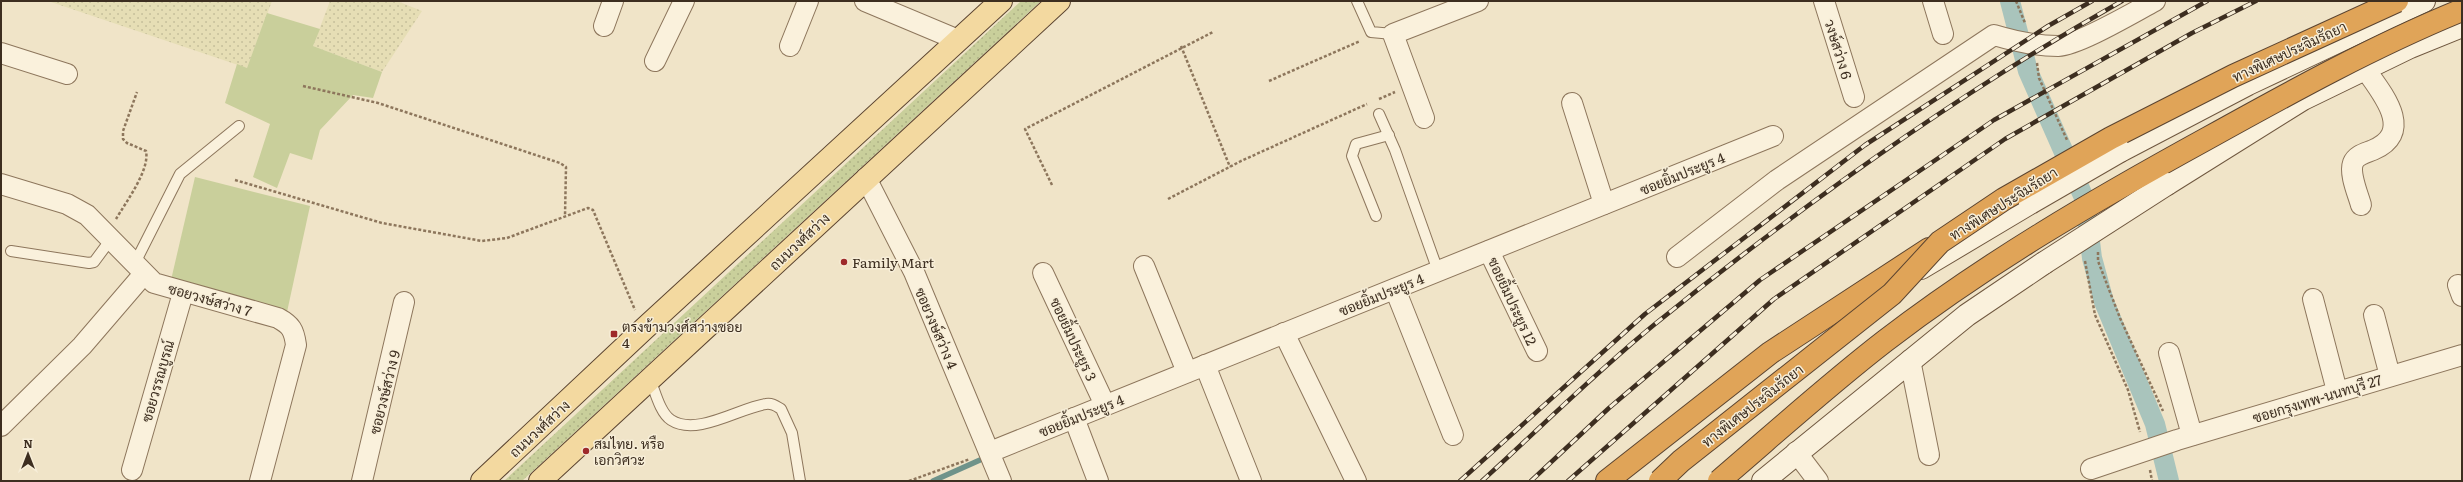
<svg xmlns="http://www.w3.org/2000/svg" width="2463" height="482" font-family="Literata,Sarabun,serif">
	<style>
		.farmland { fill: url(#farmland-dots) }
		.grass { fill: url(#grass-dots) }
		.garden { fill: #c9cf9b }
		.lines { fill: none; stroke-linecap: round; stroke-linejoin: round }
		.stream { stroke: #6f938a; stroke-width: 5.5 }
		.canal { stroke: #a9c4bc; stroke-width: 20 }
		.service-casing { stroke: #8d765c; stroke-width: 12 }
		.minor-casing { stroke: #8d765c; stroke-width: 22 }
		.secondary-casing { stroke: #6f573f; stroke-width: 24 }
		.primary-casing { stroke: #5b4430; stroke-width: 24 }
		.motorway-casing { stroke: #5b4430; stroke-width: 24 }
		.path { stroke: #8d765c; stroke-width: 2.5; stroke-dasharray: 3 2; stroke-linecap: butt }
		.service { stroke: #faf1dc; stroke-width: 10 }
		.minor { stroke: #faf1dc; stroke-width: 20 }
		.secondary { stroke: #faf1dc; stroke-width: 22 }
		.primary { stroke: #f3d9a0; stroke-width: 22 }
		.motorway { stroke: #e0a458; stroke-width: 22 }
		.rail-casing { stroke: #3d2e20; stroke-width: 4.5 }
		.rail { stroke: #f7eed8; stroke-width: 3; stroke-dasharray: 9; stroke-linecap: butt }
		.secondary-bridge-casing { stroke: #6f573f; stroke-width: 24; stroke-linecap: butt }
		.motorway-bridge-casing { stroke: #5b4430; stroke-width: 24; stroke-linecap: butt }
		.secondary-bridge { stroke: #faf1dc; stroke-width: 22 }
		.motorway-bridge { stroke: #e0a458; stroke-width: 22 }
		.poi-dot { fill: #9e2a2b; stroke: #f7eed8; stroke-width: 1.5 }
		.labels { text-anchor: middle; dominant-baseline: central; stroke-width: 3; stroke-linejoin: round; paint-order: stroke }
		.street-label { font-size: 14px; fill: #3d2e20; stroke: #f7eed8 }
		.poi-label { font-size: 14px; fill: #3d2e20; stroke: #f7eed8; text-anchor: start }
	</style>
	<defs>
		<pattern id="farmland-dots" width="8" height="8" patternUnits="userSpaceOnUse"><rect width="8" height="8" fill="#e6deb5"/><path d="M2 2h.1M6 6h.1" fill="none" stroke="#c6bf9b" stroke-width="1.8" stroke-linecap="round"/></pattern>
		<pattern id="grass-dots" width="8" height="8" patternUnits="userSpaceOnUse"><rect width="8" height="8" fill="#c9cf9b"/><path d="M2 2h.1M6 6h.1" fill="none" stroke="#aeb285" stroke-width="1.8" stroke-linecap="round"/></pattern>
	</defs>
	<rect width="100%" height="100%" fill="#f0e4c8"/>
	<g class="farmland">
		<path d="M48,1H272L247,68Z"/>
		<path d="M330,1H397L422,11L382,72L313,46Z"/>
	</g>
	<path class="grass" d="M1021,1H1041L522,481H504Z"/>
	<g class="garden">
		<path d="M267,13L320,29L313,46L382,72L373,98L353,95L320,130L312,160L290,153L277,188L253,177L270,124L225,103L237,64L247,68Z"/>
		<path d="M195,177L310,206L287,312L171,280Z"/>
	</g>
	<g class="lines">
		<path class="stream" d="M933,481L980,460"/>
		<path class="canal" d="M2010,1L2028,71L2085,200L2092,258L2104,302L2155,424L2169,481"/>
		<defs>
			<g id="service">
				<path d="M1357,1L1371,32L1393,34"/>
				<path d="M1379,114L1395,150L1438,271"/>
				<path d="M1376,216L1352,156L1356,144L1389,135"/>
				<path d="M11,251L89,263L94,262L111,239"/>
				<path d="M135,263L180,174L239,126"/>
				<path d="M650,379C655,391 660,413 671,420C697,437 741,407 766,404C772,403 776,406 781,409L792,433L800,481"/>
			</g>
			<g id="minor">
				<path d="M865,1L958,40"/>
				<path d="M1824,1L1854,97"/>
				<path d="M1933,1L1943,34"/>
				<path d="M604,26L613,1"/>
				<path d="M790,46L808,1"/>
				<path d="M1,53L67,74"/>
				<path d="M655,61L684,1"/>
				<path d="M1572,103L1604,204"/>
				<path d="M1424,118L1393,34L1478,1"/>
				<path d="M866,178L914,272L1001,481"/>
				<path d="M1,184L67,204L87,215L154,283L278,318C291,325 294,330 296,345L260,481"/>
				<path d="M2361,205C2358,194 2349,174 2353,163C2356,155 2366,153 2373,150C2416,132 2381,92 2365,69"/>
				<path d="M1489,251L1537,351"/>
				<path d="M1677,257L1777,180L1994,35C2014,41 2037,46 2058,46C2079,45 2134,12 2155,1"/>
				<path d="M1144,266L1187,372"/>
				<path d="M1043,273L1105,405"/>
				<path d="M2458,285L2462,296"/>
				<path d="M1395,289L1453,435"/>
				<path d="M2313,299L2337,391"/>
				<path d="M2374,315L2390,376"/>
				<path d="M1284,333L1356,481"/>
				<path d="M2169,353L2192,435"/>
				<path d="M1910,360L1929,455"/>
				<path d="M1205,365L1251,481"/>
				<path d="M1074,418L1098,481"/>
				<path d="M1,426L82,346L143,275"/>
				<path d="M990,452L1773,136"/>
				<path d="M1796,452L1818,481"/>
				<path d="M2091,469L2177,440L2462,355"/>
				<path d="M132,470L183,293"/>
				<path d="M362,481L404,302"/>
			</g>
			<g id="secondary">
				<path d="M2120,151L2248,84L2424,1"/>
				<path d="M2167,184L2303,99L2410,47L2462,26"/>
				<path d="M1921,268L2030,203"/>
				<path d="M1763,481L1967,315L2044,263"/>
			</g>
			<g id="primary">
				<path d="M482,481L645,328L1001,1"/>
				<path d="M540,481L1059,1"/>
			</g>
			<path id="motorway" d="M1607,481L1770,353L1929,249"/>
		</defs>
		<use href="#service" class="service-casing"/>
		<use href="#minor" class="minor-casing"/>
		<use href="#secondary" class="secondary-casing"/>
		<use href="#primary" class="primary-casing"/>
		<use href="#motorway" class="motorway-casing"/>
		<g class="path">
			<path d="M2016,1L2025,23"/>
			<path d="M1181,46L1230,167"/>
			<path d="M2037,63L2039,78L2067,140"/>
			<path d="M1269,81L1360,41"/>
			<path d="M303,86L378,103L560,163L566,167L565,216"/>
			<path d="M1379,99L1395,92"/>
			<path d="M235,180L382,223L482,241L507,238L588,208L593,210L635,310"/>
			<path d="M1052,185L1025,129L1213,32"/>
			<path d="M1168,199L1241,161L1367,104"/>
			<path d="M116,219C126,202 150,170 146,151L127,143L123,139V131L137,92"/>
			<path d="M2098,252V261L2120,318L2163,411"/>
			<path d="M2085,261L2095,315L2128,390L2140,432"/>
			<path d="M2150,470L2152,481"/>
			<path d="M909,481L970,459"/>
		</g>
		<use href="#service" class="service"/>
		<use href="#minor" class="minor"/>
		<use href="#secondary" class="secondary"/>
		<use href="#primary" class="primary"/>
		<use href="#motorway" class="motorway"/>
		<defs>
			<g id="rail">
				<path d="M1460,481L1645,314L1865,145L2048,26L2092,1"/>
				<path d="M1482,481C1539,429 1595,373 1655,324C1802,205 1957,94 2122,1"/>
				<path d="M1531,481L1609,408L1760,280L1994,120L2207,1"/>
				<path d="M1568,481L1774,299L2005,139L2192,33L2256,1"/>
			</g>
		</defs>
		<use href="#rail" class="rail-casing"/>
		<use href="#rail" class="rail"/>
		<defs>
			<g id="secondary-bridge">
				<path d="M2030,203L2120,151"/>
				<path d="M2044,263L2167,184"/>
			</g>
			<g id="motorway-bridge">
				<path d="M1660,481L1681,461L1892,294L1940,242L2004,199L2111,138L2233,76L2397,1"/>
				<path d="M1719,481C1774,434 1828,385 1885,341C1988,262 2095,200 2208,138C2291,92 2374,46 2462,10"/>
			</g>
		</defs>
		<use href="#secondary-bridge" class="secondary-bridge-casing"/>
		<use href="#motorway-bridge" class="motorway-bridge-casing"/>
		<use href="#secondary-bridge" class="secondary-bridge"/>
		<use href="#motorway-bridge" class="motorway-bridge"/>
	</g>
	<g class="poi-dot">
		<circle cx="844" cy="262" r="4"/>
		<rect x="610" y="330" width="8" height="8" rx="2"/>
		<circle cx="586" cy="451" r="4"/>
	</g>
	<g class="labels">
		<g class="street-label">
			<text transform="translate(1839 49) rotate(73)">วงษ์สว่าง 6</text>
			<text transform="translate(2289 51) rotate(-25)">ทางพิเศษประจิมรัถยา</text>
			<text transform="translate(1682 173) rotate(-22)">ซอยยิ้มประยูร 4</text>
			<text transform="translate(2003 203) rotate(-32)">ทางพิเศษประจิมรัถยา</text>
			<text transform="translate(799 241) rotate(-43)">ถนนวงศ์สว่าง</text>
			<text transform="translate(1381 294) rotate(-22)">ซอยยิ้มประยูร 4</text>
			<text transform="translate(210 299) rotate(16)">ซอยวงษ์สว่าง 7</text>
			<text transform="translate(1513 301) rotate(65)">ซอยยิ้มประยูร 12</text>
			<text transform="translate(937 328) rotate(67)">ซอยวงษ์สว่าง 4</text>
			<text transform="translate(1074 339) rotate(65)">ซอยยิ้มประยูร 3</text>
			<text transform="translate(157 381) rotate(-74)">ซอยวรรณบูรณ์</text>
			<text transform="translate(384 392) rotate(-76)">ซอยวงษ์สว่าง 9</text>
			<text transform="translate(2317 398) rotate(-17)">ซอยกรุงเทพ-นนทบุรี 27</text>
			<text transform="translate(1752 405) rotate(-38)">ทางพิเศษประจิมรัถยา</text>
			<text transform="translate(1081 415) rotate(-22)">ซอยยิ้มประยูร 4</text>
			<text transform="translate(539 428) rotate(-43)">ถนนวงศ์สว่าง</text>
		</g>
		<g class="poi-label">
			<text x="852" y="262">Family Mart</text>
			<text x="622" y="326">ตรงข้ามวงศ์สว่างซอย<tspan x="622" dy="16">4</tspan></text>
			<text x="594" y="443">สมไทย. หรือ<tspan x="594" dy="16">เอกวิศวะ</tspan></text>
		</g>
	</g>
	<rect width="2463" height="482" fill="none" stroke="#3d2e20" stroke-width="4"/>
	<g transform="translate(28 454)" stroke="#f7eed8" stroke-width="3" paint-order="stroke">
	<path d="M0-3L7 15L0 10L-7 15Z" fill="#3d2e20"/>
	<text y="-6" font-size="11" font-weight="bold" text-anchor="middle" fill="#3d2e20">N</text>
	</g>
</svg>
